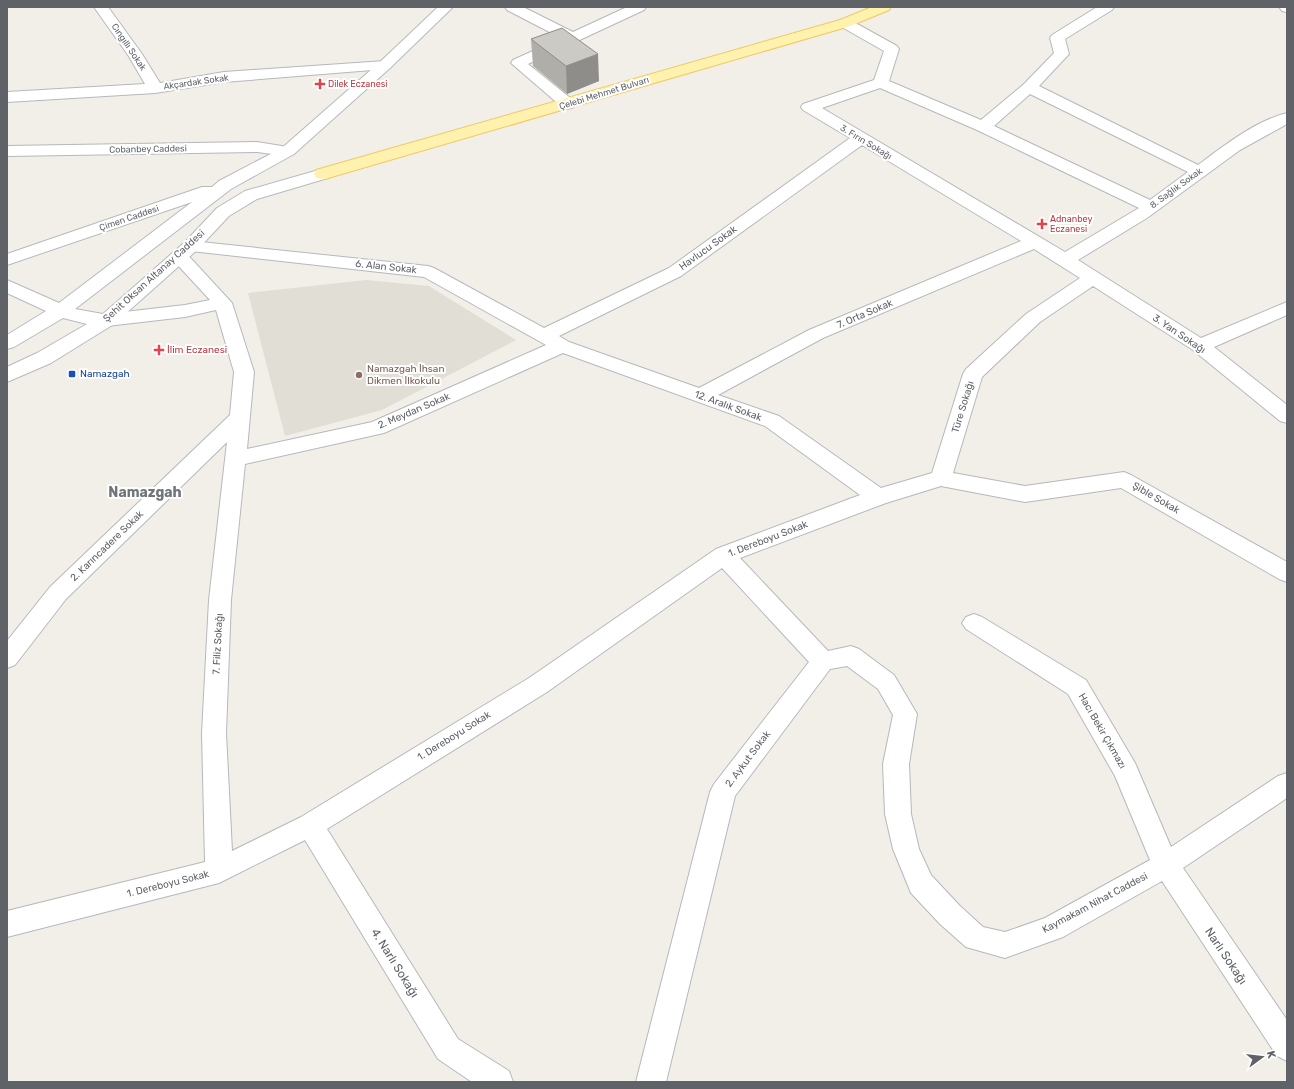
<svg xmlns="http://www.w3.org/2000/svg" width="1294" height="1089" font-family="Rubik,sans-serif">
	<style>
		.education { fill: #e1ded6 }
		.lines { fill: none; stroke-linecap: round; stroke-linejoin: round }
		.minor-casing { stroke: #b5b8bc; stroke-width: 2 }
		.secondary-casing { stroke: #b6babf; stroke-width: 2 }
		.primary-casing { stroke: #f2c960; stroke-width: 2 }
		.minor { fill: #fff; fill-rule: evenodd }
		.secondary { fill: #fff; fill-rule: evenodd }
		.primary { fill: #fff2af; fill-rule: evenodd }
		.wall { fill: #afaea9 }
		.shaded-wall { fill: #8f8d8a }
		.building { fill: #cccac5; stroke: #8f8d8a }
		.health-dot { fill: #e0444e; stroke: #fff; stroke-width: 1.5 }
		.transit-dot { fill: #1a4fb4; stroke: #fff; stroke-width: 1.5 }
		.education-dot { fill: #8d6e63; stroke: #fff; stroke-width: 1.5 }
		.labels { text-anchor: middle; dominant-baseline: central; stroke-width: 4; stroke-linejoin: round; paint-order: stroke }
		.far-street-label { font-size: 9px; fill: #5f6368; stroke: #fff }
		.far-health-label { font-size: 9px; fill: #be3a42; stroke: #fff; text-anchor: start }
		.street-label { font-size: 10px; fill: #5f6368; stroke: #fff }
		.health-label { font-size: 10px; fill: #be3a42; stroke: #fff; text-anchor: start }
		.education-label { font-size: 10px; fill: #785e54; stroke: #fff; text-anchor: start }
		.transit-label { font-size: 10px; fill: #164399; stroke: #fff; text-anchor: start }
		.near-street-label { font-size: 12px; fill: #5f6368; stroke: #fff }
		.district-label { font-size: 14px; font-weight: bold; fill: #70757a; stroke: #fff }
	</style>
	<rect width="100%" height="100%" fill="#f1efe8"/>
	<path class="education" d="M366,280L429,286L516,340L382,410L285,436L248,293Z"/>
	<g class="lines">
		<defs>
			<g id="minor">
				<path d="M94,7H108L142,54L160,83L224,72L385,61L390,62L392,65L390,68L385,69L224,82L155,93L7,102V92L145,84L128,55Z"/>
				<path d="M505,7H523L573,32L627,7H646L644,10L528,64L574,101L576,104L574,107L568,109L562,107L511,63L513,60L561,38L507,10Z"/>
				<path d="M1097,7H1114L1112,10L1065,39L1069,54L1039,86L1198,165C1225,145 1255,121 1287,113V124L1240,150L1147,218L1078,260L1201,338L1287,302V315L1214,347L1287,405V423L1280,421L1193,350L1093,286L1040,322L982,377L953,473L1025,486L1124,472L1131,475L1287,562V582L1279,579L1121,488L1025,502L941,486L886,503L740,558L828,651L851,646L859,649L894,675L917,714L909,764L911,814L919,849L931,875L960,906L983,927L1005,932L1045,918L1150,860L1115,776L1068,694L966,629L962,623L966,617L974,614L982,617L1086,680L1135,763L1171,847L1278,776L1287,773V798L1183,868L1287,1020V1061L1277,1056L1162,881L1063,937L1005,958L966,947L940,924L911,893L893,849L885,814L883,764L893,715L878,689L847,666L830,669L735,796L666,1082H636L710,792L714,784L809,662L722,568L547,692L327,829L458,1039L509,1071L513,1082H472L438,1059L305,840L219,883L7,937V911L205,862L202,733L209,600L227,442L66,599L15,665L7,668V641L50,587L230,415L234,372L216,310L185,317L107,326L100,324L98,320L100,316L107,314L185,305L210,300L173,260L170,256L173,252L179,251L185,252L232,303L254,372L247,449L372,422L546,345L424,277L191,251L185,250L182,246L185,242L191,241L428,266L434,268L544,328L669,268L850,138L803,110L801,107L803,104L874,80L884,51L840,26L838,23L840,20L845,19L850,20L897,46L899,49L889,81L981,120L1024,84L1054,53L1050,38L1052,35ZM880,88L977,130L1139,208L1065,252L822,108ZM1030,94L1188,172L1150,200L994,126ZM862,145L1021,241L809,330L699,388L569,342L559,336L681,276ZM1034,249L1080,278L1026,314L966,369L963,374L932,473L881,488L779,416L718,395L823,338ZM563,353L765,426L860,495L716,549L529,678L301,817L232,851L226,733L231,600L245,464L384,433Z"/>
				<path d="M1279,7H1287V12L1282,11Z"/>
				<path d="M257,142L294,148L296,151L294,154L288,156L257,152L7,156V146Z"/>
			</g>
			<path id="secondary" d="M438,7H453L390,68L294,154L231,189L75,309L103,314L185,242L217,208L245,191L322,169L328,170L330,174L328,178L257,199L229,216L197,250L114,324L51,363L7,382V367L37,353L87,324L63,318L14,347L7,349V335L46,311L7,293V280L59,303L192,202L7,265V254L202,187H212L219,181L282,148L380,62Z"/>
			<path id="primary" d="M872,7H891L889,10L850,26L328,178L322,179L316,178L314,174L316,170L840,20Z"/>
		</defs>
		<use href="#minor" class="minor-casing"/>
		<use href="#secondary" class="secondary-casing"/>
		<use href="#primary" class="primary-casing"/>
		<use href="#minor" class="minor"/>
		<use href="#secondary" class="secondary"/>
		<use href="#primary" class="primary"/>
	</g>
	<path class="wall" d="M531,39L599,81L567,94L533,66Z"/>
	<path class="shaded-wall" d="M598,54L599,81L567,94L566,66Z"/>
	<path class="building" d="M562,28L598,54L566,66L531,39Z"/>
	<g class="health-dot">
		<path d="M318 78h4v4h4v4h-4v4h-4v-4h-4v-4h4z"/>
		<path d="M1040 218h4v4h4v4h-4v4h-4v-4h-4v-4h4z"/>
		<path d="M157 344h4v4h4v4h-4v4h-4v-4h-4v-4h4z"/>
	</g>
	<rect class="transit-dot" x="68" y="370" width="8" height="8" rx="2"/>
	<circle class="education-dot" cx="359" cy="375" r="4"/>
	<g class="labels">
		<g class="far-street-label">
			<text transform="translate(129 47) rotate(56)">Cıngıllı Sokak</text>
			<text transform="translate(196 82) rotate(-8)">Akçardak Sokak</text>
			<text transform="translate(604 93) rotate(-17)">Çelebi Mehmet Bulvarı</text>
			<text transform="translate(866 142) rotate(31)">3. Fırın Sokağı</text>
			<text transform="translate(148 149) rotate(-1)">Cobanbey Caddesi</text>
			<text transform="translate(1176 188) rotate(-36)">8. Sağlık Sokak</text>
			<text transform="translate(129 218) rotate(-19)">Çimen Caddesi</text>
		</g>
		<g class="far-health-label">
			<text x="328" y="84">Dilek Eczanesi</text>
			<text x="1050" y="219">Adnanbey<tspan x="1050" dy="10">Eczanesi</tspan></text>
		</g>
		<g class="street-label">
			<text transform="translate(708 248) rotate(-36)">Havlucu Sokak</text>
			<text transform="translate(386 267) rotate(6)">6. Alan Sokak</text>
			<text transform="translate(154 276) rotate(-42)">Şehit Oksan Altanay Caddesi</text>
			<text transform="translate(865 314) rotate(-23)">7. Orta Sokak</text>
			<text transform="translate(1179 334) rotate(34)">3. Yan Sokağı</text>
			<text transform="translate(728 406) rotate(20)">12. Aralık Sokak</text>
			<text transform="translate(963 407) rotate(-73)">Türe Sokağı</text>
			<text transform="translate(414 411) rotate(-23)">2. Meydan Sokak</text>
			<text transform="translate(1156 498) rotate(30)">Şible Sokak</text>
			<text transform="translate(768 539) rotate(-21)">1. Dereboyu Sokak</text>
			<text transform="translate(107 546) rotate(-44)">2. Karıncadere Sokak</text>
			<text transform="translate(218 644) rotate(-87)">7. Filiz Sokağı</text>
			<text transform="translate(1102 731) rotate(60)">Hacı Bekir Çıkmazı</text>
			<text transform="translate(454 736) rotate(-32)">1. Dereboyu Sokak</text>
			<text transform="translate(748 759) rotate(-53)">2. Aykut Sokak</text>
			<text transform="translate(168 884) rotate(-14)">1. Dereboyu Sokak</text>
			<text transform="translate(1095 903) rotate(-28)">Kaymakam Nihat Caddesi</text>
		</g>
		<g class="health-label">
			<text x="167" y="350">İlim Eczanesi</text>
		</g>
		<g class="education-label">
			<text x="367" y="369">Namazgah İhsan<tspan x="367" dy="12">Dikmen İlkokulu</tspan></text>
		</g>
		<g class="transit-label">
			<text x="80" y="374">Namazgah</text>
		</g>
		<g class="near-street-label">
			<text transform="translate(1226 956) rotate(56)">Narlı Sokağı</text>
			<text transform="translate(395 963) rotate(58)">4. Narlı Sokağı</text>
		</g>
		<g class="district-label">
			<text x="145" y="492">Namazgah</text>
		</g>
	</g>
	<rect width="1294" height="1089" fill="none" stroke="#5f6368" stroke-width="16"/>
	<g transform="translate(1262 1057) rotate(75)" stroke="#ffffff" stroke-width="3" paint-order="stroke">
	<path d="M0-3L7 15L0 10L-7 15Z" fill="#5f6368"/>
	<text y="-6" font-size="11" font-weight="bold" text-anchor="middle" fill="#5f6368">K</text>
	</g>
</svg>
